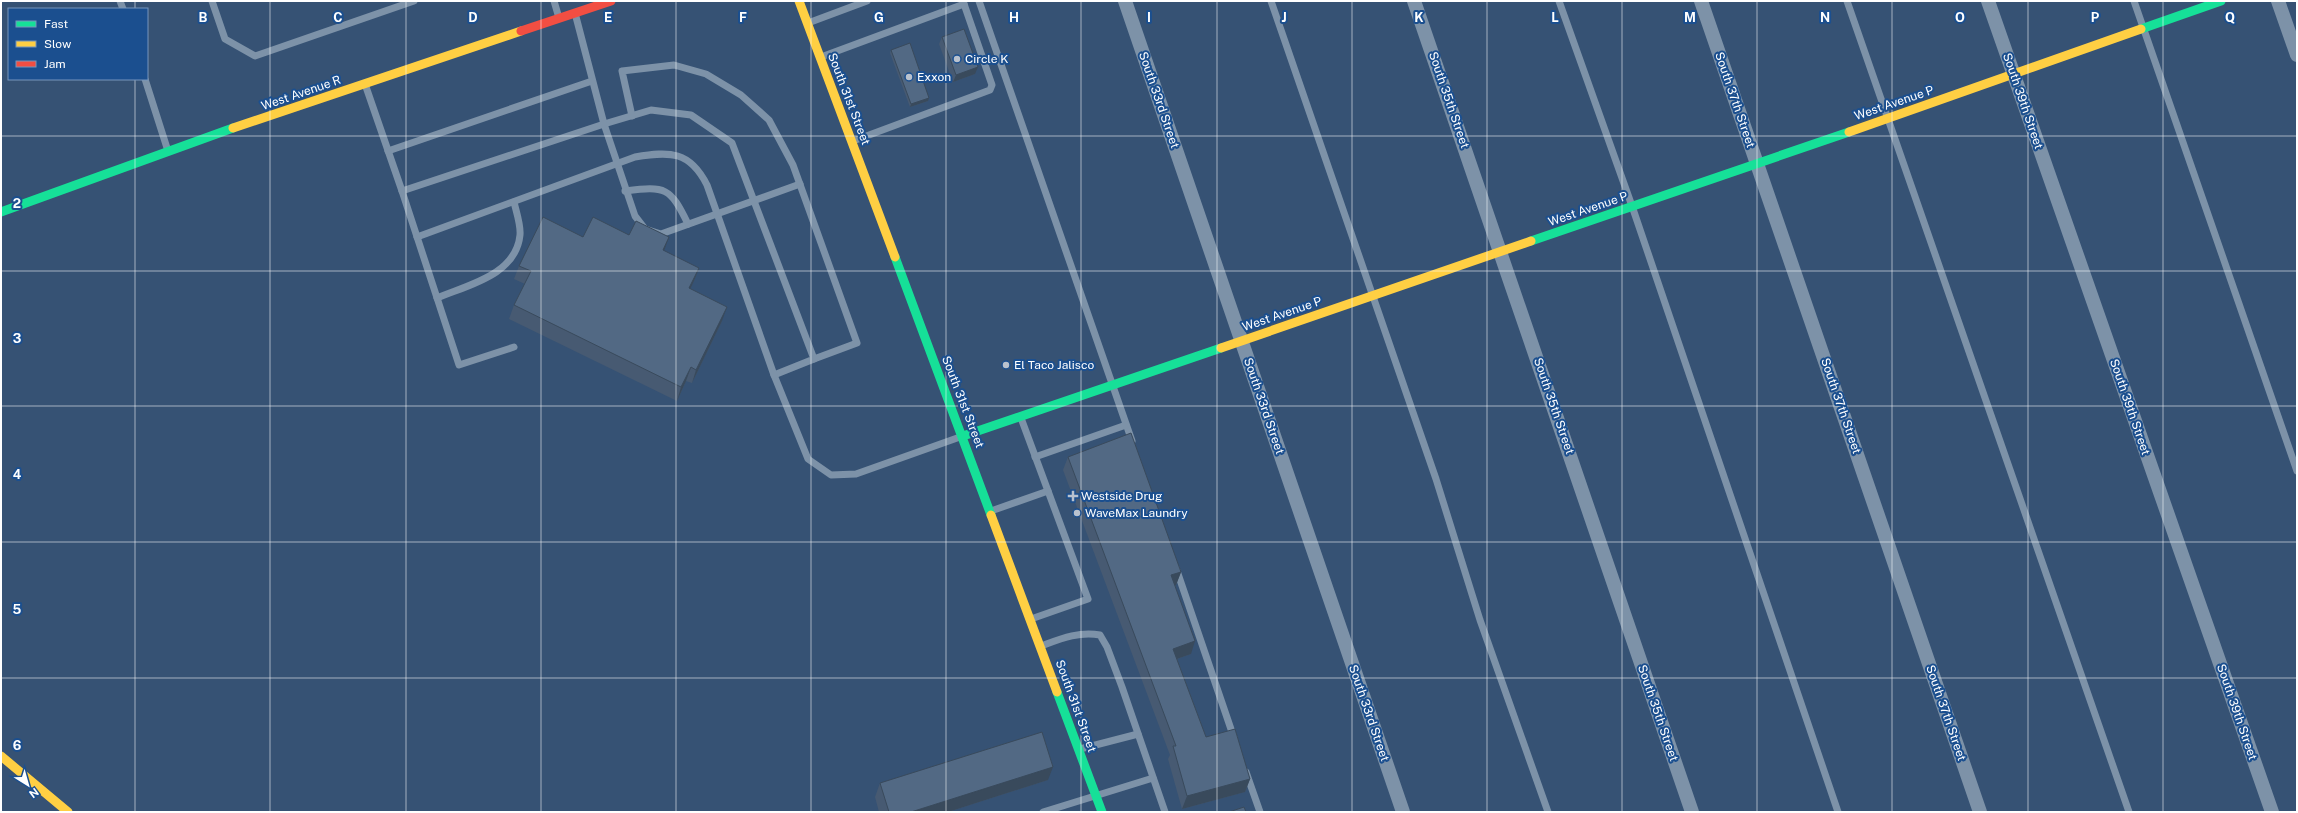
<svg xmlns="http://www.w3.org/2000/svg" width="2298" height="813" font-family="'Public Sans',sans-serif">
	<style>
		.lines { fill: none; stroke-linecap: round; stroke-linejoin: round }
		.lane { stroke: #7d92a8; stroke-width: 7 }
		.street { stroke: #7d92a8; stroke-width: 14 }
		.fast { stroke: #16e098; stroke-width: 9 }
		.slow { stroke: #ffcf43; stroke-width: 9 }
		.jam { stroke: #f24e42; stroke-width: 9 }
		.wall { fill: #475a72 }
		.shaded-wall { fill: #394a5c }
		.building { fill: #526984; stroke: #394a5c }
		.grid { fill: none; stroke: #fff; stroke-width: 1; stroke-opacity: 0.55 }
		.poi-dot { fill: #b9c2ce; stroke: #1b4f8f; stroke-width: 1.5 }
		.labels { text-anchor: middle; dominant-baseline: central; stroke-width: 4; stroke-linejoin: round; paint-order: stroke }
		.poi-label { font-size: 12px; fill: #fff; stroke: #1b4f8f; text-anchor: start }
		.street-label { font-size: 12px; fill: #fff; stroke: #1b4f8f }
		.grid-label { font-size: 13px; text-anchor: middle; font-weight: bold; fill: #fff; stroke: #1b4f8f; stroke-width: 4; stroke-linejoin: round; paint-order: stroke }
	</style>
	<rect width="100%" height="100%" fill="#365274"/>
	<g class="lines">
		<g class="lane">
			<path d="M120,1L123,9"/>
			<path d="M212,1L225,39L255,56L414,1"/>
			<path d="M554,1L559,18"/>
			<path d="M979,1L1132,441"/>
			<path d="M1271,1L1436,479L1480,620L1548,812"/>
			<path d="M1559,1L1632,206L1838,812"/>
			<path d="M1847,1L2129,812"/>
			<path d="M2134,1L2297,471"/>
			<path d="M575,13L604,124L651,110L691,115L732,143L814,359L774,375L808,459L831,475L856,474L960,437"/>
			<path d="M808,23L867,1"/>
			<path d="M821,57L964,4"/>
			<path d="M145,79L167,148"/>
			<path d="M365,84L402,191L604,124L635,216L645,229L661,234L800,184"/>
			<path d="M632,116L622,71L674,65L706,74L741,95L769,120L793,165L857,343L814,359"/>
			<path d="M853,141L990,90L992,85L963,1"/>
			<path d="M388,151L592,81"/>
			<path d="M402,191L459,365L514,347"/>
			<path d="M625,191C666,186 670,187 688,224"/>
			<path d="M417,237L635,157C670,151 690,151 707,185L774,375"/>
			<path d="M437,298C468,285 516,275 520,235C521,225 516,211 514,202"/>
			<path d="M1021,418L1088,599L1031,619"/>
			<path d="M1035,457L1126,425"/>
			<path d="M991,511L1048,491"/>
			<path d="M1176,568L1234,738"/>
			<path d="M1041,646C1060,639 1079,631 1100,635L1107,647L1122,687L1165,812"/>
			<path d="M1080,749L1138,734"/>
			<path d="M1246,772L1260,812"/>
			<path d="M1043,812L1153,778"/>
		</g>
		<g class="street">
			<path d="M1125,1L1403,812"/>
			<path d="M1414,1L1692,812"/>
			<path d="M1701,1L1980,812"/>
			<path d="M1988,1L2272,812"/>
			<path d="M2278,1L2297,55"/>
		</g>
		<g class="fast">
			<path d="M2141,29L2221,1"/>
			<path d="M1,212L233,128"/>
			<path d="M1531,241L1849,132"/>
			<path d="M895,257L991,515"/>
			<path d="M963,436L1221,348"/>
			<path d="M1057,692L1102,812"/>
		</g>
		<g class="slow">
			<path d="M799,1L895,257"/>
			<path d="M233,128L521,31"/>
			<path d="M1849,132L2141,29"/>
			<path d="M1221,348L1531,241"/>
			<path d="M991,515L1057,692"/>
			<path d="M1,756L68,812"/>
		</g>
		<path class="jam" d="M521,31L611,1"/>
	</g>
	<g class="wall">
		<path d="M942,37L975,74L953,82L939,44Z"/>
		<path d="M891,50L928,101L910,107L890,53Z"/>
		<path d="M629,235L699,268L694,281L690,289L722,321L692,383L686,381L677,401L509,319L514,305L525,284L514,279L519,266L583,237Z"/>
		<path d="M1068,457L1181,572L1176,585H1175L1191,654L1177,659L1206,737L1250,779L1245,792L1182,809L1168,759L1170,755L1063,470Z"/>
		<path d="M1048,780L948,812H879L875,797L880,783Z"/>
	</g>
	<g class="shaded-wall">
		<path d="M978,67L975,74L953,82L956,75Z"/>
		<path d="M929,98L928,101L910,107L911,104Z"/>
		<path d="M669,237L664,251L663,250Z"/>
		<path d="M699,268L694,281L684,302L689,288Z"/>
		<path d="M727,307L722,321L692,383L696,370Z"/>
		<path d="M691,367L686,381L677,401L681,387Z"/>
		<path d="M1181,572L1176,585L1166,588L1171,575Z"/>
		<path d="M1195,641L1191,654L1168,662L1173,649Z"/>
		<path d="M1053,767L1048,780L948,812H911Z"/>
		<path d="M1250,779L1245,792L1182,809L1187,796Z"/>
	</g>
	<g class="building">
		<path d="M964,29L978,67L956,75L942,37Z"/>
		<path d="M910,43L929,98L911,104L891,50Z"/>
		<path d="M543,217L583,237L593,217L629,235L636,221L669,237L663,250L699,268L689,288L727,307L696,370L691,367L681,387L514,305L531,271L519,266Z"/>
		<path d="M1131,433L1181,572L1171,575L1195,641L1173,649L1206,737L1235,729L1250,779L1187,796L1173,746H1176L1068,457Z"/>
		<path d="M1042,732L1053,767L911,812H889L880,783Z"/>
		<path d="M1244,807L1246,812H1229Z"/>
	</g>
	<path class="grid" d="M135,1V9M270,1V812M406,1V812M541,1V812M676,1V812M811,1V812M946,1V812M1081,1V812M1217,1V812M1352,1V812M1487,1V812M1622,1V812M1757,1V812M1892,1V812M2028,1V812M2163,1V812M135,79V812M1,136H2297M1,271H2297M1,406H2297M1,542H2297M1,678H2297"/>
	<g class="poi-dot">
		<circle cx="957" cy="59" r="4"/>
		<circle cx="909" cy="77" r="4"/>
		<circle cx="1006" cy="365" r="4"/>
		<path d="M1071 490h4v4h4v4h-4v4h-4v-4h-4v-4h4z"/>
		<circle cx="1077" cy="513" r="4"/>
	</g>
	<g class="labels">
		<g class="poi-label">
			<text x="965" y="59">Circle K</text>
			<text x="917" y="77">Exxon</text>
			<text x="1014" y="365">El Taco Jalisco</text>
			<text x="1081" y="496">Westside Drug</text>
			<text x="1085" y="513">WaveMax Laundry</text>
		</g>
		<g class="street-label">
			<text transform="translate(301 93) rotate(-19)">West Avenue R</text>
			<text transform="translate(849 99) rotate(69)">South 31st Street</text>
			<text transform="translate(1159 100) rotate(71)">South 33rd Street</text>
			<text transform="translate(1449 100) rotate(71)">South 35th Street</text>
			<text transform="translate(1735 100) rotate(71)">South 37th Street</text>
			<text transform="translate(2023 101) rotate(71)">South 39th Street</text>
			<text transform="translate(1894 103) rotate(-19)">West Avenue P</text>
			<text transform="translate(1588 209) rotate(-19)">West Avenue P</text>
			<text transform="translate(1282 314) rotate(-19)">West Avenue P</text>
			<text transform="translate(963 402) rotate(69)">South 31st Street</text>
			<text transform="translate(1264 406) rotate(71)">South 33rd Street</text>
			<text transform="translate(1554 406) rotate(71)">South 35th Street</text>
			<text transform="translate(1841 406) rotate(71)">South 37th Street</text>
			<text transform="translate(2130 407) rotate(71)">South 39th Street</text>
			<text transform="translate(1076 706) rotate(70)">South 31st Street</text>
			<text transform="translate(2237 712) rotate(71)">South 39th Street</text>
			<text transform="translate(1369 713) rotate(71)">South 33rd Street</text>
			<text transform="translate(1658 713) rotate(71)">South 35th Street</text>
			<text transform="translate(1946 713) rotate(71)">South 37th Street</text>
		</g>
	</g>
	<g class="grid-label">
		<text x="203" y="22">B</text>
		<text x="338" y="22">C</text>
		<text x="473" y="22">D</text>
		<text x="608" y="22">E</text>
		<text x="743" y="22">F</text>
		<text x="879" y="22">G</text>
		<text x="1014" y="22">H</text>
		<text x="1149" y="22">I</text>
		<text x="1284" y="22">J</text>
		<text x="1419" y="22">K</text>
		<text x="1555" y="22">L</text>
		<text x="1690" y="22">M</text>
		<text x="1825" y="22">N</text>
		<text x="1960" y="22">O</text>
		<text x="2095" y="22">P</text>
		<text x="2230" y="22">Q</text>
		<text x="17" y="208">2</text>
		<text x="17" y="343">3</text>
		<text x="17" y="479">4</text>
		<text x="17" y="614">5</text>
		<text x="17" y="750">6</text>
	</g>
	<rect width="2298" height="813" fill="none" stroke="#ffffff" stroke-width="4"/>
	<rect x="8" y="8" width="140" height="72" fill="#1b4f8f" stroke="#7695bc"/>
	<rect x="16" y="21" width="20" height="6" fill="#16e098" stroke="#7695bc"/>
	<text x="44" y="28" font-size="12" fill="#ffffff">Fast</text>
	<rect x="16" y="41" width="20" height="6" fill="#ffcf43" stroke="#7695bc"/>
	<text x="44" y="48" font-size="12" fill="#ffffff">Slow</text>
	<rect x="16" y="61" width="20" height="6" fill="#f24e42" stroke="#7695bc"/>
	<text x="44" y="68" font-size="12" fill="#ffffff">Jam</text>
	<g transform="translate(28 785) rotate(143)" stroke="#1b4f8f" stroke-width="3" paint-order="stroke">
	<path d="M0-3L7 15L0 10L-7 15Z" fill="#ffffff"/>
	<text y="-6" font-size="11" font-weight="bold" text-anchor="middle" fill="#ffffff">N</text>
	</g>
</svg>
